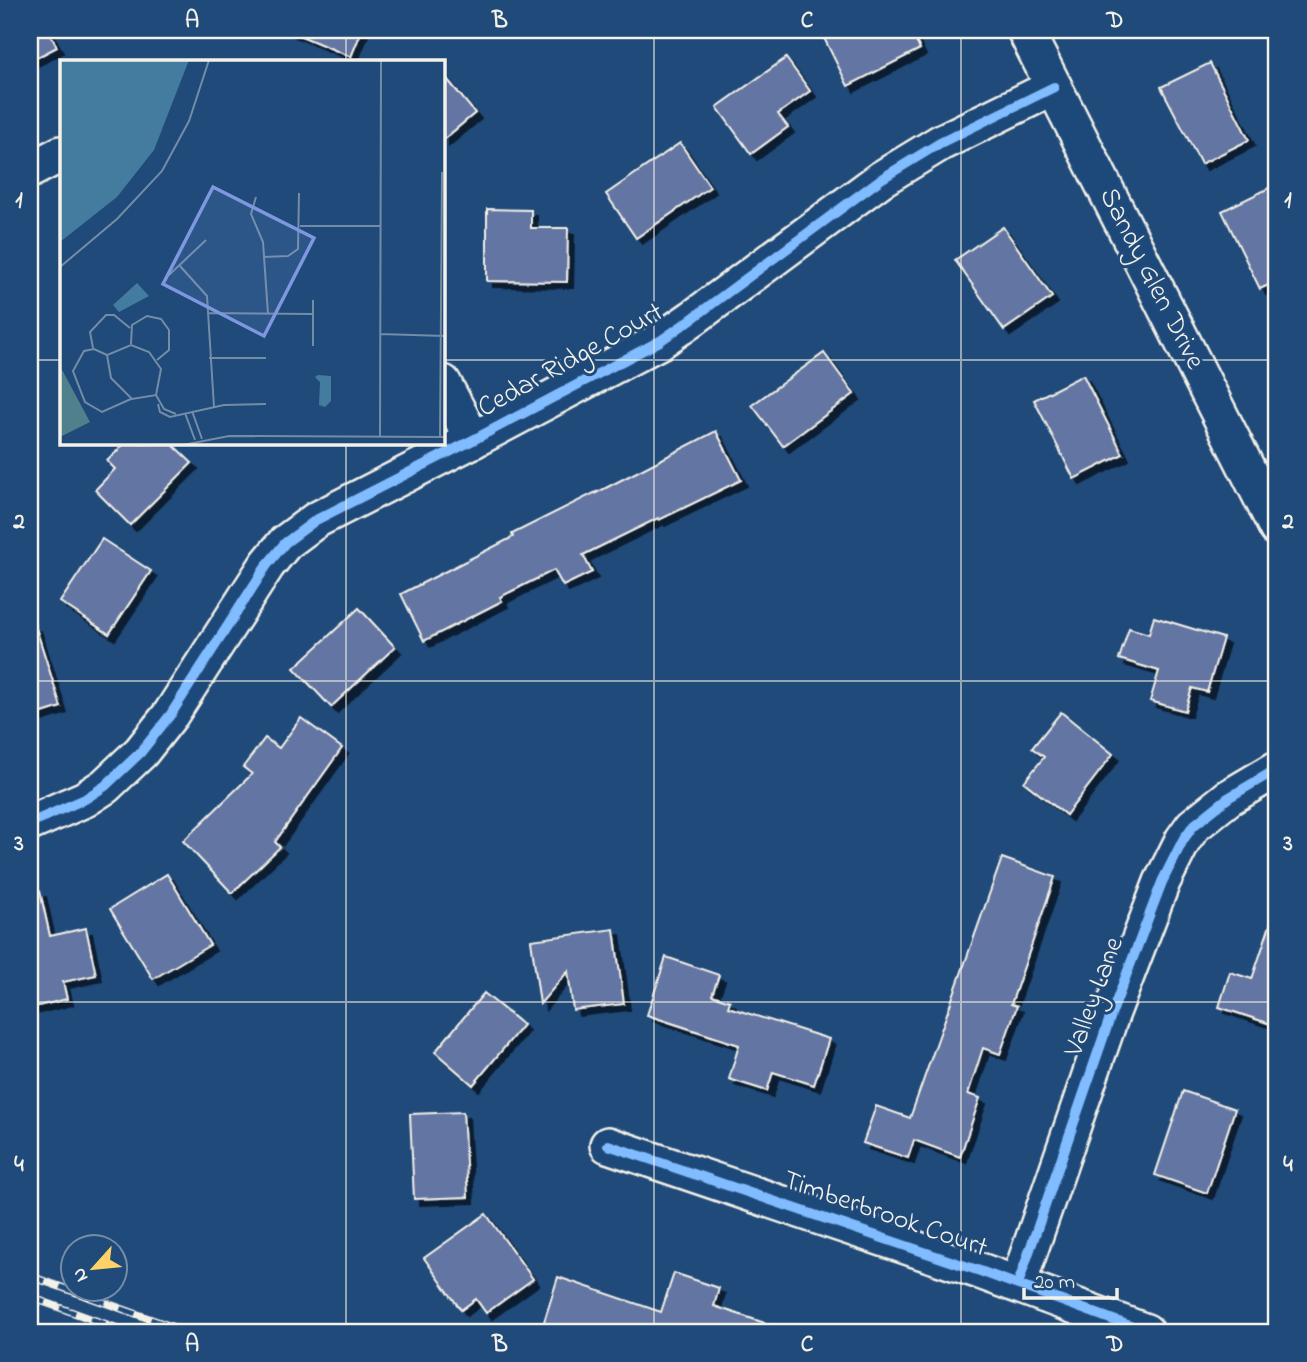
<svg xmlns="http://www.w3.org/2000/svg" width="1307" height="1362" font-family="'Indie Flower',sans-serif">
	<style>
		.building { fill: #6474a2; stroke: #f4f1e8; stroke-width: 2; filter: url(#shadow) }
		.lines { fill: none; stroke-linecap: round; stroke-linejoin: round }
		.minor-casing { stroke: #f4f1e8; stroke-width: 40 }
		.minor { stroke: #1f4a7a; stroke-width: 35 }
		.rail-casing { stroke: #f4f1e8; stroke-width: 8 }
		.rail { stroke: #1f4a7a; stroke-width: 5; stroke-dasharray: 16; stroke-linecap: butt }
		.cycleway-casing { stroke: #1f4a7a; stroke-width: 15 }
		.cycleway { stroke: #80bcff; stroke-width: 10 }
		.grid { fill: none; stroke: #f4f1e8; stroke-width: 2; stroke-opacity: 0.55 }
		.labels { text-anchor: middle; dominant-baseline: central; stroke-width: 6; stroke-linejoin: round; paint-order: stroke }
		.street-label { font-size: 28px; fill: #f4f1e8; stroke: #1f4a7a }
		.inset-road { fill: none; stroke: #748da6; stroke-width: 2 }
		.view { fill: #7e97df; fill-opacity: 0.15; stroke: #7e97df; stroke-width: 3.5 }
		.inset-edge { fill: none; stroke: #f4f1e8; stroke-width: 3.5 }
		.neatline { fill: none; stroke: #f4f1e8; stroke-width: 2.5 }
		.grid-label { font-size: 23px; text-anchor: middle; font-weight: bold; fill: #f4f1e8 }
	</style>
	<defs>
		<filter id="shadow"><feDropShadow dx="6" dy="6" stdDeviation="0" flood-color="#0009"/></filter>
	</defs>
	<rect width="100%" height="100%" fill="#1f4a7a"/>
	<filter id="ink" filterUnits="userSpaceOnUse"><feTurbulence type="fractalNoise" baseFrequency=".0143" numOctaves="2"/><feDisplacementMap in="SourceGraphic" scale="14" xChannelSelector="R" yChannelSelector="G"/><feConvolveMatrix kernelMatrix="1 2 1 2 8 2 1 2 1" color-interpolation-filters="sRGB"/></filter>
	<g filter="url(#ink)">
		<g class="building">
			<path d="M30,30H48L57,47L30,61Z"/>
			<path d="M287,30H362L351,57Z"/>
			<path d="M820,30H910L920,49L848,86Z"/>
			<path d="M786,58L810,91L778,114L788,127L751,154L717,107Z"/>
			<path d="M1210,63L1249,140L1201,164L1161,87Z"/>
			<path d="M443,74L475,113L443,140Z"/>
			<path d="M680,143L710,187L636,238L606,194Z"/>
			<path d="M1277,184V281L1260,289L1222,211Z"/>
			<path d="M487,209L531,210V228H568L567,282L487,281Z"/>
			<path d="M1003,227L1052,297L1004,330L955,260Z"/>
			<path d="M824,353L854,394L783,446L752,405Z"/>
			<path d="M1083,375L1123,454L1074,479L1034,400Z"/>
			<path d="M716,431L741,480L659,520L658,518L583,555L592,572L563,586L554,570L500,597L502,601L424,641L401,594L513,537L512,534L596,492V493Z"/>
			<path d="M125,443H171L192,463L130,525L95,490L115,469L107,461Z"/>
			<path d="M102,539L151,571L109,634L60,602Z"/>
			<path d="M359,608L395,647L331,707L294,668Z"/>
			<path d="M1154,617L1223,638L1207,692L1192,688L1185,711L1150,701L1159,671L1119,659L1129,628L1149,634Z"/>
			<path d="M35,625L61,707L30,717V626Z"/>
			<path d="M1061,712L1113,754L1066,815L1024,782L1044,757L1032,748Z"/>
			<path d="M301,718L342,748L275,842L280,847L232,893L183,841L252,774L243,767L265,738L279,748Z"/>
			<path d="M1002,858L1055,877L1011,1004L1017,1006L1000,1054L983,1048L968,1094L980,1098L960,1157L914,1140L908,1158L863,1143L876,1106L910,1118Z"/>
			<path d="M167,874L210,945L153,979L110,909Z"/>
			<path d="M40,891L50,936L86,928L96,975L63,982L67,999L30,1008V892Z"/>
			<path d="M1273,916L1277,917V1026L1219,1007L1230,972L1252,979Z"/>
			<path d="M614,929L624,1004L573,1010L568,971L540,1004L531,940Z"/>
			<path d="M666,957L719,975L712,995L730,1001L728,1007L829,1039L814,1085L773,1072L767,1091L729,1079L739,1045L647,1015Z"/>
			<path d="M484,993L523,1025L473,1085L435,1052Z"/>
			<path d="M1183,1091L1235,1109L1207,1193L1155,1175Z"/>
			<path d="M463,1112L468,1197L414,1199L410,1114Z"/>
			<path d="M486,1214L533,1279L486,1313L476,1299L461,1310L424,1258Z"/>
			<path d="M674,1273L719,1288L714,1306L780,1328L779,1332H556L542,1328L558,1277L661,1312Z"/>
		</g>
		<g class="lines">
			<defs>
				<g id="minor">
					<path d="M1025,30L1277,528"/>
					<path d="M30,170L61,154"/>
					<path d="M443,383L473,440"/>
					<path d="M30,823L85,799L105,786L141,752L171,714L267,565L285,543L316,520L473,440L660,341L693,318L881,179L940,143L1054,87"/>
					<path d="M608,1145L980,1271L1146,1332"/>
					<path d="M1018,1284L1111,1015L1162,882L1183,840L1193,826L1228,798L1277,769"/>
				</g>
			</defs>
			<use href="#minor" class="minor-casing"/>
			<use href="#minor" class="minor"/>
			<defs>
				<g id="rail">
					<path d="M30,1276L187,1332"/>
					<path d="M30,1297L128,1332"/>
				</g>
			</defs>
			<use href="#rail" class="rail-casing"/>
			<use href="#rail" class="rail"/>
			<defs>
				<g id="cycleway">
					<path d="M30,823L85,799L105,786L141,752L171,714L267,565L285,543L316,520L473,440L660,341L693,318L881,179L940,143L1054,87"/>
					<path d="M608,1145L980,1271L1146,1332"/>
					<path d="M1018,1284L1111,1015L1162,882L1183,840L1193,826L1228,798L1277,769"/>
				</g>
			</defs>
			<use href="#cycleway" class="cycleway-casing"/>
			<use href="#cycleway" class="cycleway"/>
		</g>
	</g>
	<path class="grid" d="M346,30V61M654,30V1332M961,30V1332M30,360H61M443,360H1277M346,443V1332M30,681H1277M30,1002H1277"/>
	<g class="labels">
		<g class="street-label">
			<text transform="translate(1151 279) rotate(63)">Sandy Glen Drive</text>
			<text transform="translate(571 361) rotate(-29)">Cedar Ridge Court</text>
			<text transform="translate(1095 997) rotate(-70)">Valley Lane</text>
			<text transform="translate(885 1215) rotate(19)">Timberbrook Court</text>
		</g>
	</g>
	<g transform="translate(60 60)">
		<rect width="385" height="385" fill="#1f4a7a"/>
		<path d="M0,306L30,362L0,377Z" fill="#4f808b"/>
		<path d="M0,0H129L94,90L57,137L0,182ZM77,223L89,236L59,252L53,245ZM258,315L271,316V341L265,347L259,345L260,322L255,317Z" fill="#447c9f"/>
		<path class="inset-road" d="M196,137L191,154L203,182L208,254M240,166H320M203,197L228,196L238,189L239,133M120,206L147,236L154,347M0,207L57,159L102,111L129,61L149,0M109,215L146,180M148,253L253,254M320,274L385,276M71,284L72,265L87,256L101,259L109,270V290L97,300M253,286V240M33,288L30,272L46,255H54L70,268M47,295L34,289L24,291L13,311L25,342L42,352L71,339M149,298H206M96,335L101,309L89,292L71,285L47,295L51,318L72,339L96,335L104,349L116,354M98,344L100,352L110,357L164,345L206,344M132,351L142,379M125,353L135,380M320,377L321,0M380,377L382,112M123,385L169,376L385,377"/>
		<path class="view" d="M153,127L254,178L204,276L103,224Z"/>
		<rect width="385" height="385" class="inset-edge"/>
	</g>
	<rect width="1307" height="1362" fill="none" stroke="#1f4a7a" stroke-width="77"/>
	<g transform="translate(94 1268) rotate(243)"><circle r="33" fill="#1f4a7a" stroke="#748da6" stroke-width="2"/>
	<path d="M0-5L12 26L0 18L-12 26Z" fill="#ffd166"/>
	<text y="-10" font-size="19" font-weight="bold" text-anchor="middle" fill="#f4f1e8">N</text>
	</g>
	<path d="M1024 1288v10h93v-10" fill="none" stroke="#f4f1e8" stroke-width="3.5"/>
	<text x="1034" y="1288" font-size="21" fill="#f4f1e8" stroke="#1f4a7a" stroke-width="5" paint-order="stroke">20 m</text>
	<rect x="38" y="38" width="1230" height="1286" class="neatline"/>
	<g class="grid-label">
		<text x="192" y="27">A</text>
		<text x="500" y="27">B</text>
		<text x="807" y="27">C</text>
		<text x="1115" y="27">D</text>
		<text x="19" y="207">1</text>
		<text x="1288" y="207">1</text>
		<text x="19" y="528">2</text>
		<text x="1288" y="528">2</text>
		<text x="19" y="850">3</text>
		<text x="1288" y="850">3</text>
		<text x="19" y="1171">4</text>
		<text x="1288" y="1171">4</text>
		<text x="192" y="1351">A</text>
		<text x="500" y="1351">B</text>
		<text x="807" y="1351">C</text>
		<text x="1115" y="1351">D</text>
	</g>
</svg>
